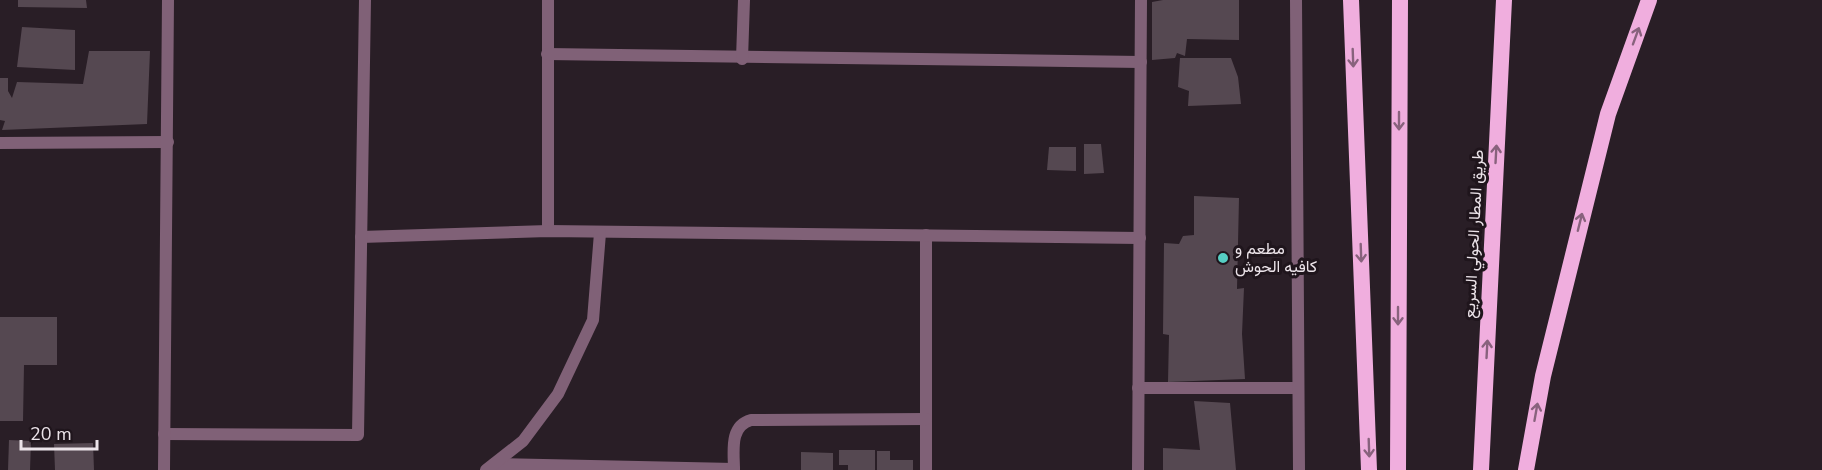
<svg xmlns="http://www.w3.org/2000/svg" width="1822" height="470" font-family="'Nunito Sans',Vazirmatn,sans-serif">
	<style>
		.building { fill: #554851 }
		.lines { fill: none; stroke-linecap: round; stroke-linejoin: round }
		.minor { stroke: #806177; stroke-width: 12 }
		.tertiary { stroke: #806177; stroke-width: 12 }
		.trunk { stroke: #f0aede; stroke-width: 16 }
		.oneway { stroke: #88627d }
		.poi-dot { fill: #56cec3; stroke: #1f151c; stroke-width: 2 }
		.labels { text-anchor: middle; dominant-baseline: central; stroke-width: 6; stroke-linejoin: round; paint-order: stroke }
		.street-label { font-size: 16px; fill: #ebe3e9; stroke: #1f151c }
		.poi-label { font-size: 16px; fill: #ebe3e9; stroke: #1f151c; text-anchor: start }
	</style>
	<rect width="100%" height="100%" fill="#291e26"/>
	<g class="building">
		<path d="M18,0H86L87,8L18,7Z"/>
		<path d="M1163,0H1239V40L1187,39L1185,56L1177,53L1175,58L1152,60V2Z"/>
		<path d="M22,27L75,30V70L17,67Z"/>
		<path d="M89,51H150L147,124L2,130L5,121L0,120V78H8V91L12,98L17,82L83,84Z"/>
		<path d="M1180,58H1231L1238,77L1241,104L1188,106L1189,91L1178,87Z"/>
		<path d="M1084,144H1101L1104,173L1084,174Z"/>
		<path d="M1049,147H1076V171L1047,170Z"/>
		<path d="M1194,196L1239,198L1237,289L1244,288L1242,334L1245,379L1168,382L1169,335L1163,334L1164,243L1179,244L1183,236L1194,235Z"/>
		<path d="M0,317H57V365H24L23,421H0Z"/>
		<path d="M1194,401L1230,403L1236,470H1163V448L1200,450Z"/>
		<path d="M9,440L31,441L30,470H8Z"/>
		<path d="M93,443L94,470H55L54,444Z"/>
		<path d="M839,450H875V470H848V465H839Z"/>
		<path d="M877,451H890V460H913V470H877Z"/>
		<path d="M801,452L833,453V470H801Z"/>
	</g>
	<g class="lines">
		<g class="minor">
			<path d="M548,0V231"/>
			<path d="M547,54L1141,62"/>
			<path d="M742,59L744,0"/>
			<path d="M0,143L168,142"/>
			<path d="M926,235V470"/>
			<path d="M361,237L548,231L1140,238"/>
			<path d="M1138,388H1297"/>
			<path d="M164,434L358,435L365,0"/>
			<path d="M494,464L734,469"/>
			<path d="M164,470L168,0"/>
			<path d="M486,470L523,441L558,394L593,320L600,233"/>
			<path d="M734,470C734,452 729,426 751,420L926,419"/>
			<path d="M1138,470L1141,0"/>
		</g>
		<path class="tertiary" d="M1296,0L1299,470"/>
		<g class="trunk">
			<path d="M1351,0L1369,470"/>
			<path d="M1398,470L1400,0"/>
			<path d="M1481,470L1504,0"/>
			<path d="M1526,470L1543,376L1608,114L1649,0"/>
		</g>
	</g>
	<defs><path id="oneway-shaft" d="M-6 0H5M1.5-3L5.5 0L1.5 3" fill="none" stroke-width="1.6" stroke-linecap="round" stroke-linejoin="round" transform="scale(1.5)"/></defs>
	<g class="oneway">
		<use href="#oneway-shaft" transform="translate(1636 36) rotate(-70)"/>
		<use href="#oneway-shaft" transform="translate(1353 58) rotate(88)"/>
		<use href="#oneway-shaft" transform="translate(1399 121) rotate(90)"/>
		<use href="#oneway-shaft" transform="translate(1496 154) rotate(-87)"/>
		<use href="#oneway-shaft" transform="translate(1580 222) rotate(-76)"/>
		<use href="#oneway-shaft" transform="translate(1361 253) rotate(88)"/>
		<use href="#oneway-shaft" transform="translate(1398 316) rotate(90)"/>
		<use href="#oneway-shaft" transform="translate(1487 349) rotate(-87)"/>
		<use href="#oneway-shaft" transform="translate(1536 412) rotate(-80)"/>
		<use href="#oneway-shaft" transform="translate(1369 448) rotate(88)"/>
	</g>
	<circle class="poi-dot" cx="1223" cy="258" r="6"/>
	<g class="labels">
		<g class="street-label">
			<text transform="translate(1474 234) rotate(-87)">طريق المطار الحولي السريع</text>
		</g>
		<g class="poi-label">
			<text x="1235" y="249">مطعم و<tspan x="1235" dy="18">كافيه الحوش</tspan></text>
		</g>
	</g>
	<path d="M21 440v9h76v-9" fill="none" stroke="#ebe3e9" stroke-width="3"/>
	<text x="30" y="440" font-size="18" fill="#ebe3e9" stroke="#1f151c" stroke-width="4.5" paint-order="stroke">20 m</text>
</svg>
